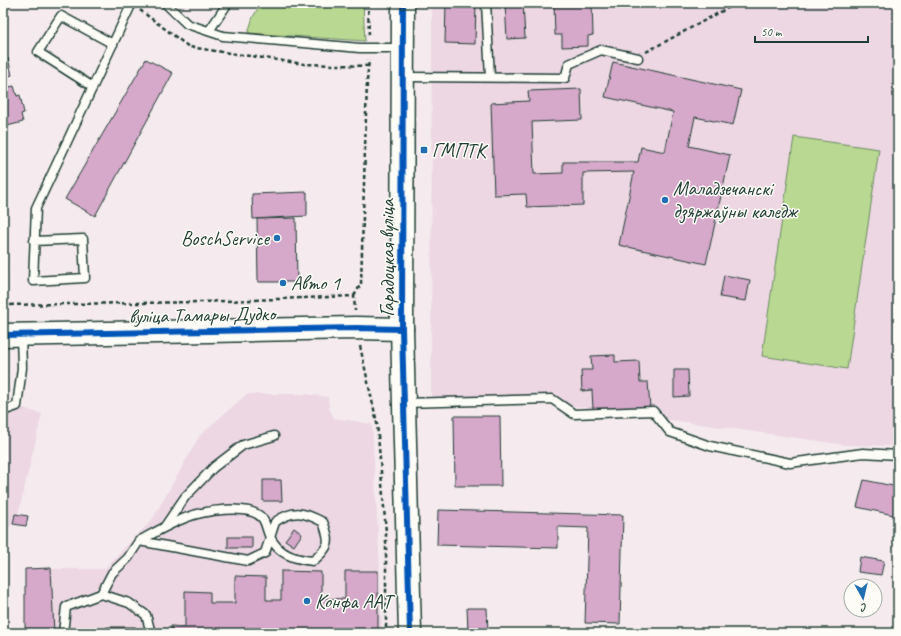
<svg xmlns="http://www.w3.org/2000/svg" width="901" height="636" font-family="Caveat,sans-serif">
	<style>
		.built { fill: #ecd7e3 }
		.green { fill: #b9d891; stroke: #6c8a62 }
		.building { fill: #d6a8ca; stroke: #1f3d34 }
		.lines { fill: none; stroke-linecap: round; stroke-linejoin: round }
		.lane-casing { stroke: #1f3d34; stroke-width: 11 }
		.secondary-casing { stroke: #1f3d34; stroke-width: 25 }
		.path { stroke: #1f3d34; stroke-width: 2.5; stroke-dasharray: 4 3; stroke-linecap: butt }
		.lane { stroke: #fdfcf7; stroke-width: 8 }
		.secondary { stroke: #fdfcf7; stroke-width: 22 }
		.cycleway-casing { stroke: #fdfcf7; stroke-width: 8 }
		.cycleway { stroke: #0057b8; stroke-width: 6 }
		.poi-dot { fill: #1f6fb2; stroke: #fdfcf7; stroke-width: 1.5 }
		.labels { text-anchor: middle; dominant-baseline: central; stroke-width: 3; stroke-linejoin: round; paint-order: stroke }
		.poi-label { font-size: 20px; fill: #1f3d34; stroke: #fdfcf7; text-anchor: start }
		.street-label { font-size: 20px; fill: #1f3d34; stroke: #fdfcf7 }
	</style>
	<rect width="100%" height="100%" fill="#f5ebee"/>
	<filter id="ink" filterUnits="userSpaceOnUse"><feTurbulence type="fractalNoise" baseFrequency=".025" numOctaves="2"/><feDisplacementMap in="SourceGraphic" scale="8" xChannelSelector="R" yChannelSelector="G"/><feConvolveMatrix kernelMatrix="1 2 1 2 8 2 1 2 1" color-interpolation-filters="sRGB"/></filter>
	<g filter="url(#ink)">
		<g class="built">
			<path d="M432,3H898V446L846,445L546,402L431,397Z"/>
			<path d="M247,394H306L328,397L329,408L334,418L372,424L379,550L382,633H25V569H104L152,520L200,435Z"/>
			<path d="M3,405L17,406L42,414L18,515L13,524L3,531Z"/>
		</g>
		<g class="green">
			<path d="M261,3H363L365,41L248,33L253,17Z"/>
			<path d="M794,137L879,149L847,369L762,356Z"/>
		</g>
		<g class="building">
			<path d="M446,3H476L475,44L445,43Z"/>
			<path d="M505,3H523L525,38L507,39Z"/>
			<path d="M554,3H592L593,35L588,36V46L562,47V35H555Z"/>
			<path d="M8,58L12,75L7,77L9,87L14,86L17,96L20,95L24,113L21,114L23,122L3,127V59Z"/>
			<path d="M146,59L173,73L95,216L65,199Z"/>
			<path d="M613,62L741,90L733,125L695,117L689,146L730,155L706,264L619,245L634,172L583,173V205L527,207L526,194L494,195L491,103L529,101L528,91L581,89L582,120L532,122L534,174L563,173V162H638L641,147L665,152L673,112L605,97Z"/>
			<path d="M307,192V216L253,219L252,194Z"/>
			<path d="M296,218L297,282H258L257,219Z"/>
			<path d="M3,252L6,270L3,271Z"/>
			<path d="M724,275L750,280L746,301L720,297Z"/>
			<path d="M615,355V362L639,361L640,382H648L650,408L593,409L592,390L582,391L581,370H592L591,356Z"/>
			<path d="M674,370H688L689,396L674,397Z"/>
			<path d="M454,416H500L501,486H455Z"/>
			<path d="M263,480H281L282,501H263Z"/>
			<path d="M864,480L898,487V516L857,507Z"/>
			<path d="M438,510L623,515L620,624L585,623L588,528L558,527V548L437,545Z"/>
			<path d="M15,514L28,516L26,526L13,524Z"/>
			<path d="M294,528L302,534L294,546L285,540Z"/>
			<rect x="228" y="537" width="24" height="11"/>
			<path d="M860,557L884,561L881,575L858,572Z"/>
			<path d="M51,568L54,633H25V569Z"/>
			<path d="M281,571L321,572V598L345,599V571H378V633H171V626L185,627V591L210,592V603H235V576L266,577V600H281Z"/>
			<path d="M467,608H487L488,633H468Z"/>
			<rect x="107" y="627" width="28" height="6"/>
		</g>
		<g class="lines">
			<defs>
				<g id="lane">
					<path d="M165,3L187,24L223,36L360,48H401"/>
					<path d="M486,3L490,77"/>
					<path d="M209,31L228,3"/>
					<path d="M403,77L565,78L569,64L601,50L638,58"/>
					<path d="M93,87L38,52L61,16L113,44"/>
					<path d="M34,241L83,239L85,278L33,281L36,208L132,3"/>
					<path d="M405,403L552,399L574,414L653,411L670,432L710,446L790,463L863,453L898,455"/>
					<path d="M3,411L17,406L22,368L21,335"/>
					<path d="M165,526L185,497L214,467L243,445L274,436"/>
					<path d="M101,594L112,573L128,558L139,541L248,561L265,553L275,522C294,509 304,512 323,522C331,543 330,546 313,561C295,559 279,555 270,537C267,532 266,522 262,518C249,503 202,511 185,518C169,524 154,533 139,541"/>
					<path d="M63,633L66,607L101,594L129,603L146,615L151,633"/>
				</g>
				<g id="secondary">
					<path d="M403,3L402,329L410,633"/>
					<path d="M3,335L356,328L402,329"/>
				</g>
			</defs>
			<use href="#lane" class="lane-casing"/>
			<use href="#secondary" class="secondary-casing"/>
			<g class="path">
				<path d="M3,3H4"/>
				<path d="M368,3L369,38"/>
				<path d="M140,10L189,47L304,64L369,66"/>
				<path d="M646,52L737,3"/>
				<path d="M354,296L361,284L367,81L369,59"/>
				<path d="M3,305L201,302L354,296L355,311"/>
				<path d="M360,346L377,423L386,532V633"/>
			</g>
			<use href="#lane" class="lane"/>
			<use href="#secondary" class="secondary"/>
			<defs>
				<g id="cycleway">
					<path d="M403,3L402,329L410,633"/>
					<path d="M3,335L356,328L402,329"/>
				</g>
			</defs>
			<use href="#cycleway" class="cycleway-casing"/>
			<use href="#cycleway" class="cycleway"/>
		</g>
	</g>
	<g class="poi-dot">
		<rect x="420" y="146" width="8" height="8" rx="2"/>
		<circle cx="665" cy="200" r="4"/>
		<circle cx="277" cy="238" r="4"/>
		<circle cx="283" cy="283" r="4"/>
		<circle cx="307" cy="601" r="4"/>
	</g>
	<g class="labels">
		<g class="poi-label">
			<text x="432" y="150">ГМПТК</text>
			<text x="673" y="188">Маладзечанскі<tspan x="673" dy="23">дзяржаўны каледж</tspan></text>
			<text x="269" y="238" text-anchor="end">BoschService</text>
			<text x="291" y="283">Авто 1</text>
			<text x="315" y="601">Конфа ААТ</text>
		</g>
		<g class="street-label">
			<text transform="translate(387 258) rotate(-90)">Гарадоцкая вуліца</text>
			<text transform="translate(202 315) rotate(-1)">вуліца Тамары Дудко</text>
		</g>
	</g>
	<rect width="901" height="636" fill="none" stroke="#fdfcf7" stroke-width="16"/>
	<rect x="8" y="8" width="885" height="620" fill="none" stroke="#1f3d34" stroke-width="1.5" filter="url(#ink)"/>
	<g transform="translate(863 598) rotate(172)"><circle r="19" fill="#fdfcf7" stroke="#a4b0a9"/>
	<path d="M0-3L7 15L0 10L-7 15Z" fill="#1f6fb2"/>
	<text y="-6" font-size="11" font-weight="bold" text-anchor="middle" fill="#1f3d34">С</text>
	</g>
	<path d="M755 36v6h113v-6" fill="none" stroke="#1f3d34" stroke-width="2"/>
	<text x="761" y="36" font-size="12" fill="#1f3d34" stroke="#fdfcf7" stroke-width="3" paint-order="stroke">50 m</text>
</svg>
